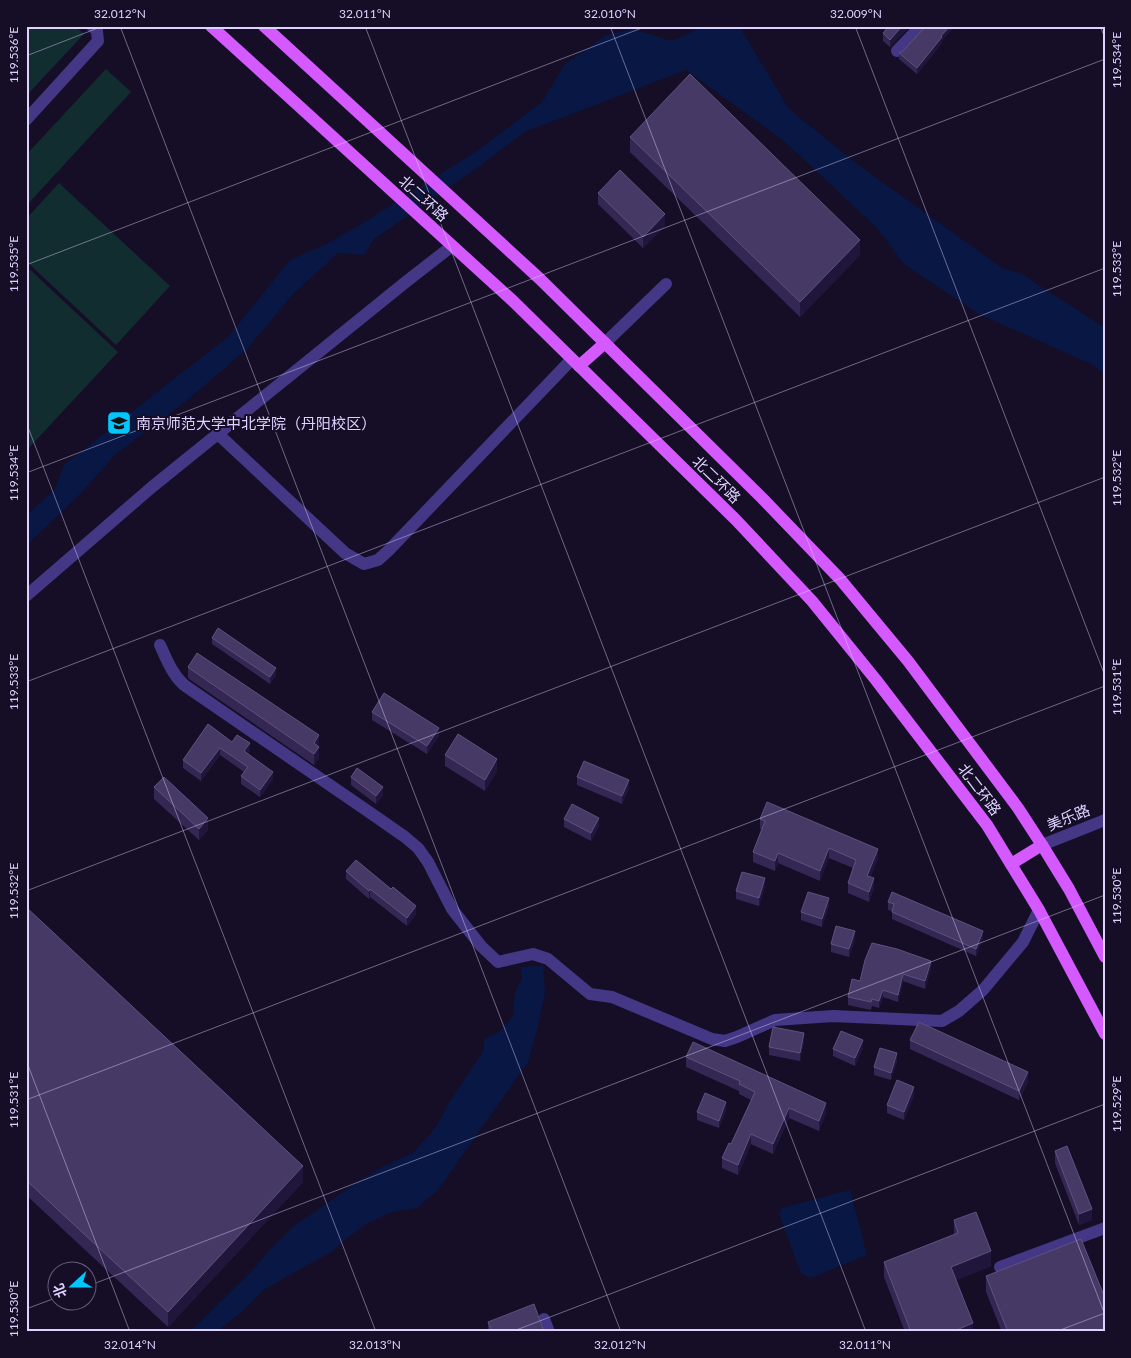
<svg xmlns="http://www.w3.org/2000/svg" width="1131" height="1358" font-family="Lato,'Noto Sans SC',sans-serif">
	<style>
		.green { fill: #112d30 }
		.water { fill: #091744 }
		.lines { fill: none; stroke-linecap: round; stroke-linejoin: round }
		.minor { stroke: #443886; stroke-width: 12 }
		.major { stroke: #d45aff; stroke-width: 12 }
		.wall { fill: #352754 }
		.shaded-wall { fill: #20153a }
		.building { fill: #473966; stroke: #5e527e }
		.ticks { fill: none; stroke: #ddd3ff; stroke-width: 1; stroke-opacity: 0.45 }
		.labels { text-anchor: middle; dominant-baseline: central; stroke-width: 4; stroke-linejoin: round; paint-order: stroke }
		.street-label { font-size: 15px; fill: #ddd3ff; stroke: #150e26 }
		.poi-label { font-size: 15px; fill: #ddd3ff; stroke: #150e26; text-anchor: start }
		.neatline { fill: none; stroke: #ddd3ff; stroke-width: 2 }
		.ticks-label { font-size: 12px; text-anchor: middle; fill: #ddd3ff }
	</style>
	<rect width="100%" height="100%" fill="#150e26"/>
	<g class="green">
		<path d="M26,26H75L84,34L26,96Z"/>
		<path d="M106,69L131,92L26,206V155Z"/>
		<path d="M59,183L170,286L116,345L26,261V219Z"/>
		<path d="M26,266L118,352L26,451Z"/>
	</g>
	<g class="water">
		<path d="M704,26H739L789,109L857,164L1002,268L1020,273L1105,328V374L1093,365L979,314L904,264L877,228L784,141L686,70L525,132L480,166L374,239L364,255L338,253L293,294L247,349L185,402L117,453L78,496L26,546V516L55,489L64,465L229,336L290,260L325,245L363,223L475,152L542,102L565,64L606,35L633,29L672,41Z"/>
		<path d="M543,966L545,993L537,1030L528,1062L438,1190L417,1208L392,1212L366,1224L342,1242L333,1251L265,1289L238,1315L216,1332H190L252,1271L274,1245L293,1227L353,1185L382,1167L413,1153L436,1127L449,1103L484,1050V1039L499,1032L513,1016L515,991L522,979L520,967Z"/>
		<path d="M850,1190L867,1255L811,1278L801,1273L779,1214L782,1208Z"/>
	</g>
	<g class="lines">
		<g class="minor">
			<path d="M897,51L921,26"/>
			<path d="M26,120L98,41L97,31L92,26"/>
			<path d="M605,343L666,284"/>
			<path d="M218,434L345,553L364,564L378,560L389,550L572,359"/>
			<path d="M26,596L152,487L407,281L452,246"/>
			<path d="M160,645C167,660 172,674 184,685L372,814L405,837L418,848L428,862L452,909L481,946L498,962L533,954L548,959L590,994L612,997L712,1039L725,1041L737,1037L775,1020L833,1016L942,1021L959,1011L983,990L1023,942L1039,910"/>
			<path d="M1042,845L1105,820"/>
			<path d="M1000,1267L1105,1228"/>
			<path d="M544,1319L549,1332"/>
		</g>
		<g class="major">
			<path d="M211,26L513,301L736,520L812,601L876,680L987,825L1039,910L1105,1034"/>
			<path d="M264,26L540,279L762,498L840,579L908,661L1018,808L1042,845L1069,889L1105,957"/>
			<path d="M579,366L605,343"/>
			<path d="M1011,864L1042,845"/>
		</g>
	</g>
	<g class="wall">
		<path d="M889,26H910L890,47L883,41V33Z"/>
		<path d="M942,41V43L917,74L899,59V53L903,51Z"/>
		<path d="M630,137L860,255L800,317L630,152Z"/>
		<path d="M598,193L665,226L643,248L598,204Z"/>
		<path d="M212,638L276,675L270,684L212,644Z"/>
		<path d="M188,667L319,746V758L314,765L189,679L188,677Z"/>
		<path d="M372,712L439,736L427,754L372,720Z"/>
		<path d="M232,742L250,751L248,753L273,779L260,797L241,784V776L244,772L220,755L201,781L183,768V760Z"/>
		<path d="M445,755L497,771L485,791L445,766Z"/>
		<path d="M351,777L383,795L376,804L351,785Z"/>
		<path d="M577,777L629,788L622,804L577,785Z"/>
		<path d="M154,787L208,830L199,840L154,799Z"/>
		<path d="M564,819L599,826L591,841L564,827Z"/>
		<path d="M760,819L878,859L870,877L874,888L869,902L848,893V883L853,868L829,858L820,881L778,863L775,871L753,862V852L762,829H760Z"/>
		<path d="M346,871L391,889L416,914L407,926L370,897L369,899L346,879Z"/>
		<path d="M765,886L759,906L736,899V891Z"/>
		<path d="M888,902L983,938L976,956L892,919V911L888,910Z"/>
		<path d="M829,906L822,927L801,920V912Z"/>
		<path d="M26,907L303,1182L168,1327L26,1195Z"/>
		<path d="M855,939L849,957L831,952V944Z"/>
		<path d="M931,969L925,989L903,981L898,1002L883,997L879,1008L872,1006L871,1010L848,1005V997L860,981Z"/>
		<path d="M910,1040L1028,1082L1019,1100L910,1049Z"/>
		<path d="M804,1041L800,1061L769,1055V1047Z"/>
		<path d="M863,1048L855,1066L833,1056V1049Z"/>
		<path d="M686,1057L826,1113L819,1131L789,1118L773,1154L751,1144L738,1175L722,1168V1158L731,1144L751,1100L739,1094V1091L686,1067Z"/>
		<path d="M897,1061L891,1080L874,1075V1067Z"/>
		<path d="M914,1095L904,1120L887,1113V1105Z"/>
		<path d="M726,1110L719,1128L697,1120V1112Z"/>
		<path d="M1055,1151L1092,1220L1079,1225L1055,1163Z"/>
		<path d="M954,1220L991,1266L956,1280L973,1332H905L884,1277V1262L954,1235Z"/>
		<path d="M986,1276L1105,1332H1002L986,1292Z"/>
		<path d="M488,1322L544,1332H488Z"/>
	</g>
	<g class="shaded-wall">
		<path d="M902,26H910L890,47V40Z"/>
		<path d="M950,26H955L942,41V43L917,74V68L941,36Z"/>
		<path d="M665,214V226L643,248V237Z"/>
		<path d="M860,240V255L800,317V302Z"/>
		<path d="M276,668V675L270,684V677Z"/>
		<path d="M439,728V736L427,754V746Z"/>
		<path d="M319,735V746L314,754V743Z"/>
		<path d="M250,743V751L244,758V751Z"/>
		<path d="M319,747V758L314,765V754Z"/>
		<path d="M220,748V755L201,781V773Z"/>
		<path d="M497,759V771L485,791V780Z"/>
		<path d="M273,772V779L260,797V790Z"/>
		<path d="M629,780V788L622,804V796Z"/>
		<path d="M383,787V795L376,804V796Z"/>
		<path d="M208,818V830L199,840V829Z"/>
		<path d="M599,818V826L591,841V833Z"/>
		<path d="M829,848V858L820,881V871Z"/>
		<path d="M878,849V859L867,886V876Z"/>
		<path d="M778,853V863L775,871V861Z"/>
		<path d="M765,878V886L759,906V898Z"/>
		<path d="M874,878V888L869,902V892Z"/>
		<path d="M370,889V897L369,899V891Z"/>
		<path d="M829,898V906L822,927V919Z"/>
		<path d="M416,906V914L407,926V918Z"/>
		<path d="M855,931V939L849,957V949Z"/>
		<path d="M983,931V938L976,956V949Z"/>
		<path d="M931,961V969L925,989V981Z"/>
		<path d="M903,974V981L898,1002V995Z"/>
		<path d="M883,990V997L879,1008V1001Z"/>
		<path d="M804,1033V1041L800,1061V1053Z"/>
		<path d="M863,1040V1048L855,1066V1058Z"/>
		<path d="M897,1053V1061L891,1080V1073Z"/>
		<path d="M1028,1072V1082L1019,1100V1091Z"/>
		<path d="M914,1087V1095L904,1120V1112Z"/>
		<path d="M726,1102V1110L719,1128V1121Z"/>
		<path d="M826,1103V1113L819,1131V1121Z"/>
		<path d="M789,1108V1118L773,1154V1144Z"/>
		<path d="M751,1134V1144L738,1175V1165Z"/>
		<path d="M303,1166V1182L168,1327V1312Z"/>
		<path d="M1092,1209V1220L1079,1225V1214Z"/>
		<path d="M991,1251V1266L951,1282V1267Z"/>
		<path d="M973,1323V1332H952Z"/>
	</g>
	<g class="building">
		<path d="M889,26H902L890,40L883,33Z"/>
		<path d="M926,26H950L941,36L942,37L917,68L899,53L903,51Z"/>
		<path d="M690,74L860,240L800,302L630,137Z"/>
		<path d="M620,170L665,214L643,237L598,193Z"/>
		<path d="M218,628L276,668L270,677L212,638Z"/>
		<path d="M197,653L319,735L314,743L319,747L314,754L189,668L188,667Z"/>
		<path d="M384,693L439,728L427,746L372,712Z"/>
		<path d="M208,724L232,742L237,735L250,743L244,751L273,772L260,790L241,776L248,767L220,748L201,773L183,760Z"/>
		<path d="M458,734L497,759L485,780L445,755Z"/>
		<path d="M584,761L629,780L622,796L577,777Z"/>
		<path d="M357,768L383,787L376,796L351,777Z"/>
		<path d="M164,777L208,818L199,829L154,787Z"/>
		<path d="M767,802L878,849L867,876L874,878L869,892L848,883L856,860L829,848L820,871L778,853L775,861L753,852L765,821L760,819Z"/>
		<path d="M572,804L599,818L591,833L564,819Z"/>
		<path d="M356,860L391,889L393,887L416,906L407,918L370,889L369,891L346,871Z"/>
		<path d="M742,872L765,878L759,898L736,891Z"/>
		<path d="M808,892L829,898L822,919L801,912Z"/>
		<path d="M892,892L983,931L976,949L892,912L894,904L888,902Z"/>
		<path d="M26,907L303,1166L168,1312L26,1180Z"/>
		<path d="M836,926L855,931L849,949L831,944Z"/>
		<path d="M872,943L897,949L931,961L925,981L903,974L898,995L883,990L879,1001L872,999L871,1002L848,997L852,979L860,981L865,960Z"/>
		<path d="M919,1022L1028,1072L1019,1091L910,1040Z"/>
		<path d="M773,1027L804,1033L800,1053L769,1047Z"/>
		<path d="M841,1031L863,1040L855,1058L833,1049Z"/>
		<path d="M693,1042L826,1103L819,1121L789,1108L773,1144L751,1134L738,1165L722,1158L729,1143L731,1144L755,1092L739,1084L740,1081L686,1057Z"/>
		<path d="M880,1048L897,1053L891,1073L874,1067Z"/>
		<path d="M897,1080L914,1087L904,1112L887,1105Z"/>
		<path d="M705,1093L726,1102L719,1121L697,1112Z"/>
		<path d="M1067,1146L1092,1209L1079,1214L1055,1151Z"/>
		<path d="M976,1212L991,1251L951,1267L973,1323L952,1332H911L884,1262L958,1233L954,1220Z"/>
		<path d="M1081,1239L1105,1298V1332H1008L986,1276Z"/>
		<path d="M534,1304L544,1332H492L488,1322Z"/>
	</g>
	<path class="ticks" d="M120,26L621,1332M365,26L866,1332M610,26L1105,1315M855,26L1105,676M1100,26L1105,38M26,56L103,26M26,265L647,26M26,422L376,1332M26,473L1105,59M26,682L1105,268M26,891L1105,477M26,1060L130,1332M26,1100L1105,686M88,1286L1105,895M26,1309L58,1297M511,1332L1105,1104M1055,1332L1105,1313"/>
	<defs>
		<symbol id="university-square" viewBox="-11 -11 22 22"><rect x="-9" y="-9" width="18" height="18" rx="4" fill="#00c7fe" stroke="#150e26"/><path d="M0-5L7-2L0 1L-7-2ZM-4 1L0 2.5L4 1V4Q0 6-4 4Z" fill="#111"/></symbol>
	</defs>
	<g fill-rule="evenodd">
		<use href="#university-square" x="105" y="409" width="28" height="28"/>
	</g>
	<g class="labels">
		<g class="street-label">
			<text transform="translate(424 198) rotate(42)">北二环路</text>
			<text transform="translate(717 479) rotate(44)">北二环路</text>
			<text transform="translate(980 789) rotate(53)">北二环路</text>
			<text transform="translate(1068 817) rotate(-22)">美乐路</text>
		</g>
		<g class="poi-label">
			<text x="136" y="423">南京师范大学中北学院（丹阳校区）</text>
		</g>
	</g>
	<rect width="1131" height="1358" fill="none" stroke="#150e26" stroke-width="55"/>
	<g transform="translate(72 1286) rotate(249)"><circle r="24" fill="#150e26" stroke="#655d7d"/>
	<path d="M0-4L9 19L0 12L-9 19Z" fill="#00c7fe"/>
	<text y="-8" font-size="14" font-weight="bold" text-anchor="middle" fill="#ddd3ff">北</text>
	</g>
	<rect x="28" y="28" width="1076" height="1302" class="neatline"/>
	<g class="ticks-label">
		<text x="120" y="18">32.012°N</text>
		<text x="365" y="18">32.011°N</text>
		<text x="610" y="18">32.010°N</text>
		<text x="856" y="18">32.009°N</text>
		<text transform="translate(14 55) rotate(-90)" y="4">119.536°E</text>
		<text transform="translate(1117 60) rotate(-90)" y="4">119.534°E</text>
		<text transform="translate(14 264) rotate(-90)" y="4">119.535°E</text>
		<text transform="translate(1117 269) rotate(-90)" y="4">119.533°E</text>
		<text transform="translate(14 473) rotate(-90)" y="4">119.534°E</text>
		<text transform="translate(1117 478) rotate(-90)" y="4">119.532°E</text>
		<text transform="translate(14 682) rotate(-90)" y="4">119.533°E</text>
		<text transform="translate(1117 687) rotate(-90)" y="4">119.531°E</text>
		<text transform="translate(14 891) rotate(-90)" y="4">119.532°E</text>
		<text transform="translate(1117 896) rotate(-90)" y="4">119.530°E</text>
		<text transform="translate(14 1100) rotate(-90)" y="4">119.531°E</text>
		<text transform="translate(1117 1104) rotate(-90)" y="4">119.529°E</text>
		<text transform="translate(14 1309) rotate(-90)" y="4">119.530°E</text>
		<text x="130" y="1349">32.014°N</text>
		<text x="375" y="1349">32.013°N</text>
		<text x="620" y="1349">32.012°N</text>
		<text x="865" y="1349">32.011°N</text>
	</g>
</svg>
